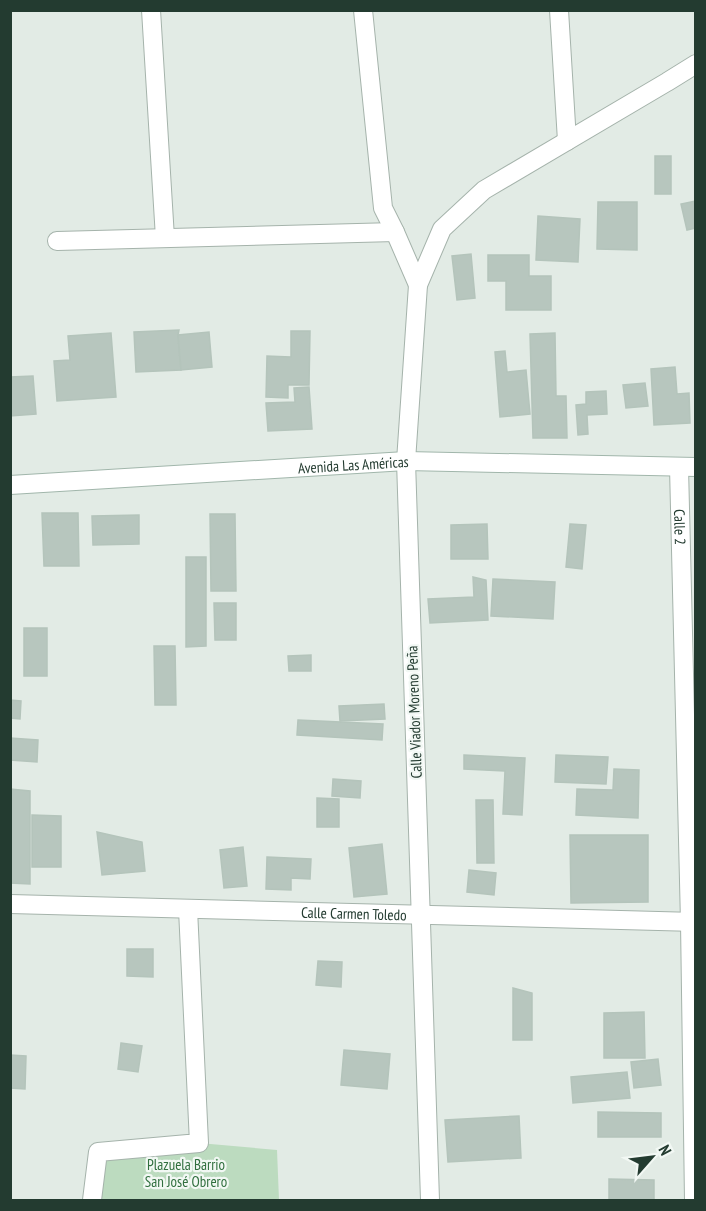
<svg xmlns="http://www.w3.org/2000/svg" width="706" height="1211" font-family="'PT Sans Narrow',sans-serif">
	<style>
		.green { fill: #bcdbbf }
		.building { fill: #b7c6be; stroke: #b4c4bb; stroke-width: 1.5 }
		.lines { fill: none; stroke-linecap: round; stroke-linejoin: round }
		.minor-casing { stroke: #a5b3ab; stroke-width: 20 }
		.secondary-casing { stroke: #a1b6ab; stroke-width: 20 }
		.minor { stroke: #fff; stroke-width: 18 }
		.secondary { stroke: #fff; stroke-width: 18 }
		.labels { text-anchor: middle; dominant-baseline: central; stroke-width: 4.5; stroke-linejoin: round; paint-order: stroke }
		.street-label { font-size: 15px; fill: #233b30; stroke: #f2f8f4 }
		.park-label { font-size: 15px; fill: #306f3e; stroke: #f2f8f4 }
	</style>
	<rect width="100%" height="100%" fill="#e2ebe5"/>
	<path class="green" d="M199,1143L277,1150L279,1200H97L98,1152Z"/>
	<g class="building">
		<rect x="655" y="156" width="16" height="38"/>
		<path d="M696,201V228L687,230L681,204Z"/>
		<path d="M598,202H637V250L597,249Z"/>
		<path d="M538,216L580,219L578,262L536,260Z"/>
		<path d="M471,254L475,298L457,300L452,256Z"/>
		<path d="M488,255H529V276H551V310H506V281H488Z"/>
		<path d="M179,330L178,335L181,370L136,372L134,332Z"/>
		<path d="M291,331H310L309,385H288V398L266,397L267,356L291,357Z"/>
		<path d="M209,332L212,367L181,370L178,335Z"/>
		<path d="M111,333L116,397L57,401L54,361L70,360L68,336Z"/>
		<path d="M555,333L556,396H566L567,438H533L530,334Z"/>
		<path d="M505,351L507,372L526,370L530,414L500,417L495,352Z"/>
		<path d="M675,367L677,394L689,393L690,423L654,425L651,369Z"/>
		<path d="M33,376L36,414L10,416V377Z"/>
		<path d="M645,383L648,406L626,408L623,385Z"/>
		<path d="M309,387L312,429L268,431L266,403L295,402L294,388Z"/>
		<path d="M606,391L607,414L587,415L588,434L578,435L576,405L586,404V392Z"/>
		<path d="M42,513H78L79,566H44Z"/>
		<path d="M210,514H235L236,591H211Z"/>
		<path d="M139,515V544L93,545L92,516Z"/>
		<path d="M487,524L488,559H451V525Z"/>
		<path d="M570,524L586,525L582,569L566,567Z"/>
		<path d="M186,557H206V646L186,647Z"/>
		<path d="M473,577L486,580L488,620L430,623L428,599L474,597Z"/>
		<path d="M493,579L555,582L553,619L491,616Z"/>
		<path d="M214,603H236V640H215Z"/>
		<rect x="24" y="628" width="23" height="48"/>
		<path d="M154,646H175L176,705H155Z"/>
		<path d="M311,655V671H289L288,656Z"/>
		<path d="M10,700L21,701L20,719L10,718Z"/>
		<path d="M384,704L385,719L340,721L339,706Z"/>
		<path d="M298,720L383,724L382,740L297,735Z"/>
		<path d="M10,738L38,740L37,762L10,760Z"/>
		<path d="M464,755L525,758L522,815L503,814L505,771L464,769Z"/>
		<path d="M556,755L608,757L606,784L555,782Z"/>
		<path d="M614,769L639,770L638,818L576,815L577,789L613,790Z"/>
		<path d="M333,779L361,781L360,798L332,796Z"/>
		<path d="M10,789L30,791V884L10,883Z"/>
		<path d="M317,798L339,799V827H317Z"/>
		<path d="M476,800H493L494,863H477Z"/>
		<path d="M32,815L61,816V867H32Z"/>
		<path d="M97,832L142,842L145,871L102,875Z"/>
		<path d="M570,835H648V902L571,903Z"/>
		<path d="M382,844L387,894L354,897L349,848Z"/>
		<path d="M243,847L247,886L224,888L220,850Z"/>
		<path d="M267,857L311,859L310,879L291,878V890L266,889Z"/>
		<path d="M469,870L496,873L494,895L467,892Z"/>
		<path d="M127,949H153V977L127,976Z"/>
		<path d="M318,961L342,962L341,987L316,985Z"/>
		<path d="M513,988L532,993V1040H513Z"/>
		<path d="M644,1012L645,1058H604V1013Z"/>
		<path d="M121,1043L142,1046L138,1072L118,1069Z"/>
		<path d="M344,1050L390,1054L387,1089L341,1085Z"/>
		<path d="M10,1055L26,1056L25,1089L10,1088Z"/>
		<path d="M658,1059L661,1085L634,1088L631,1062Z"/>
		<path d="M627,1072L630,1098L573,1103L571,1077Z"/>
		<path d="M598,1112L661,1113V1137H598Z"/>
		<path d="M519,1116L521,1158L448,1162L445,1120Z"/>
		<path d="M609,1179L654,1180V1200H609Z"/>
	</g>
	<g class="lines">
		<defs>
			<g id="minor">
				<path d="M151,10L165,238"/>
				<path d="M363,10L383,208L395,232L418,285"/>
				<path d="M559,10L567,141"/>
				<path d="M57,241L395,232"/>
				<path id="s1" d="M679,467L690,922L694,1200"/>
				<path id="s2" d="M10,904L696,922"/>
				<path d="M92,1200L98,1152L199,1143L188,909"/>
				<path d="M430,1200L406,461L418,285L442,229L484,190L667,82L696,64"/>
			</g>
			<g id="secondary">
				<path id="s3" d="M10,485L406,461L696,467"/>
			</g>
		</defs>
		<use href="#minor" class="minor-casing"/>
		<use href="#secondary" class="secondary-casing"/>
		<use href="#minor" class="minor"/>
		<use href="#secondary" class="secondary"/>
	</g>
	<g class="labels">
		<g class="street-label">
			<text stroke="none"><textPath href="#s3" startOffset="344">Avenida Las Américas</textPath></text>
			<text stroke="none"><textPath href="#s1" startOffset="60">Calle 2</textPath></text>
			<text transform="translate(414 712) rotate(-92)">Calle Viador Moreno Peña</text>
			<text stroke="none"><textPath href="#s2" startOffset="344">Calle Carmen Toledo</textPath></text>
		</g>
		<g class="park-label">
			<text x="186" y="1164">Plazuela Barrio<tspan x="186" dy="17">San José Obrero</tspan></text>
		</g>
	</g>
	<rect width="706" height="1211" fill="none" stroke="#233b30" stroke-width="24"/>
	<g transform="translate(652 1157) rotate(62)" stroke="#f2f8f4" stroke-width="4.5" paint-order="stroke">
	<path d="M0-4.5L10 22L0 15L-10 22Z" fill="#233b30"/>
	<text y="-9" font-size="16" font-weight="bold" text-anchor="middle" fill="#233b30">N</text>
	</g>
</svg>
